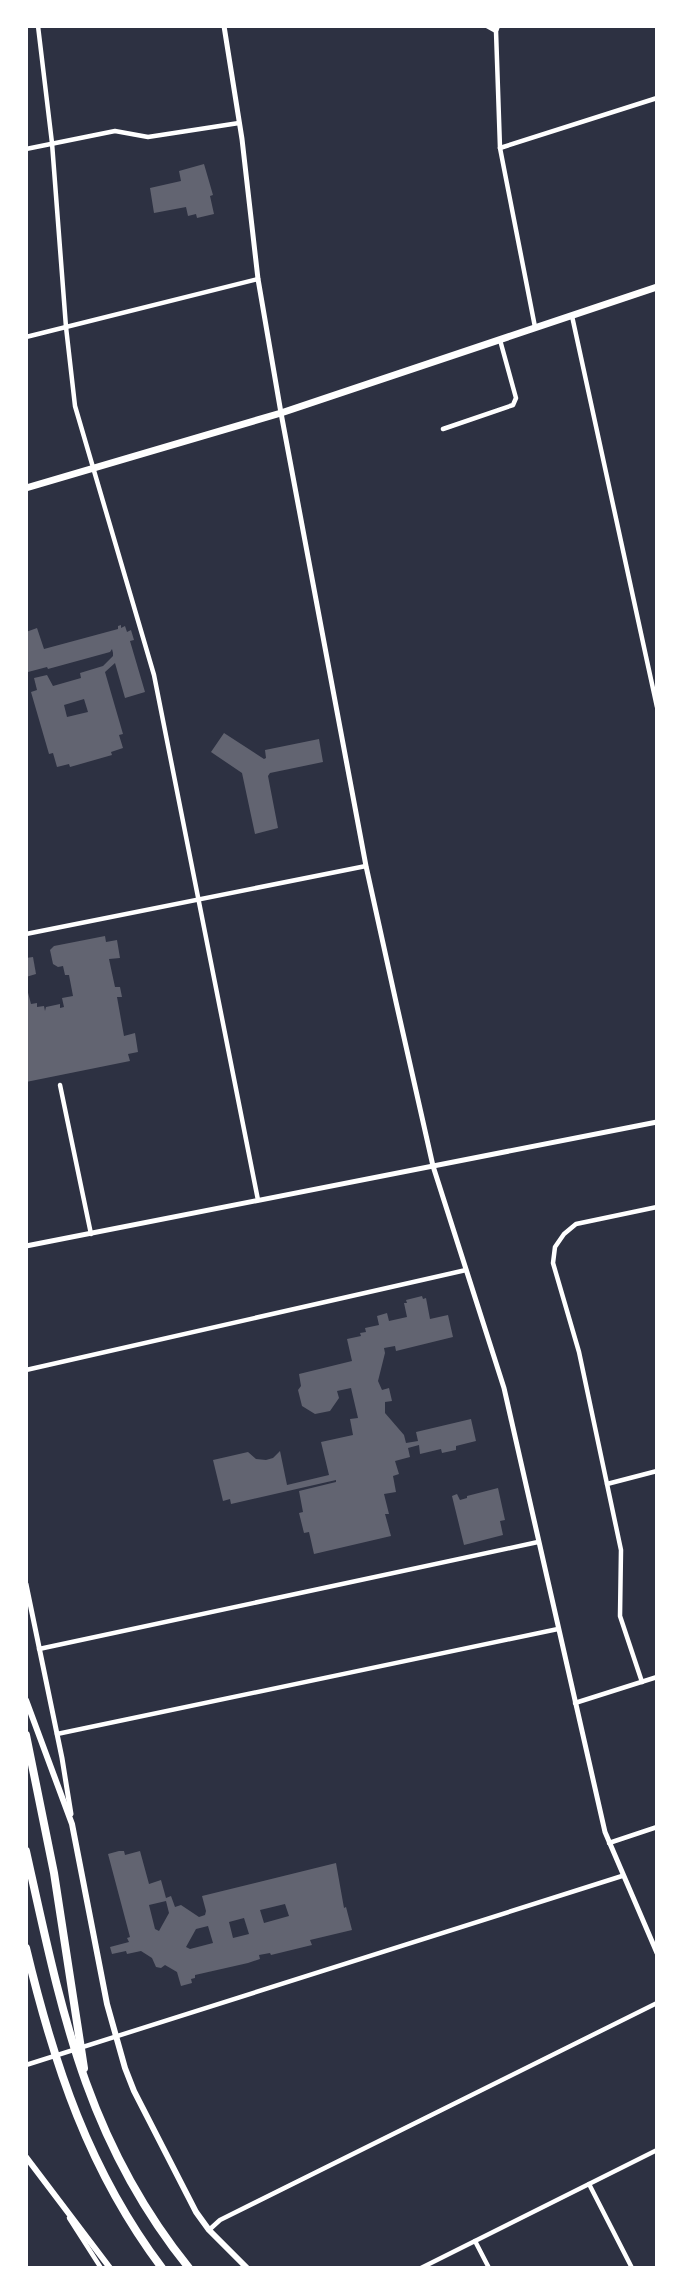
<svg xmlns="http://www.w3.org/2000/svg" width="683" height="2294" font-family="'Source Sans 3',sans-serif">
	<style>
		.building { fill: #626471; fill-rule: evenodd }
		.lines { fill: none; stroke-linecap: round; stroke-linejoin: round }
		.minor { stroke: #fff; stroke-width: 4.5 }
		.tertiary { stroke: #fff; stroke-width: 5 }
		.secondary { stroke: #fff; stroke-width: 6 }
		.primary { stroke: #fff; stroke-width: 7 }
		.motorway { stroke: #fff; stroke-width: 8 }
	</style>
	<rect width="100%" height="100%" fill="#2d3142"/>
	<g class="building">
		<path d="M204,164L213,195L210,196L214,214L197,218L196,214L188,216L186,207L154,213L150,188L181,181L179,171Z"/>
		<path d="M121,625V628L125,626L127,632L131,630L134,640L130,641L145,692L125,698L115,663L105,672L123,734L119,735L123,748L111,752L112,755L70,767L69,764L57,767L53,753L49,754L31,692L37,690L34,678L47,675L53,686L81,678L80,673L103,666L113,656V653L112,649L110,652L48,669L47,667L28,672L26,632L37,628L44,649L118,629V626ZM84,699L88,712L67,717L64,705Z"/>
		<path d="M224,733L264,759L266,758L265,750L319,739L323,762L270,773L268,776L278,828L255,834L242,773L211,752Z"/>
		<path d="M105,936L106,942L117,940L120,958L109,959L115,987H120L122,997H117L124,1036L135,1033L138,1052L128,1054L130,1061L26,1082V985L31,1004L37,1003V1007L44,1006L45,1011L46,1007L60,1004V1008L64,1007L62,998L73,996L69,975H65L63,966L58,967L53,964L50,950L54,946Z"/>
		<path d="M33,957L36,974L26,977V958Z"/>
		<path d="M422,1296L423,1299L426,1298L430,1319L448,1315L453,1337L396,1351L395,1346L384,1348L385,1353L378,1381L382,1390L389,1388L392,1401L385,1402V1413L404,1435L406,1443L418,1441L416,1432L471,1419L476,1441L456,1446V1450L442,1453L441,1449L420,1454L419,1445L408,1448L410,1457L395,1461L399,1474L393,1476L396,1492L384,1494L389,1514H385L391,1536L314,1554L309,1532L304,1533L299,1513L303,1512L299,1491L336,1482V1480L231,1504L230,1499L223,1501L213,1460L248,1452L256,1459L266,1460L273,1458L280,1451L287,1485L329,1475L321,1442L353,1435L350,1419L358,1418L351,1388L337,1391L339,1398L330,1411L315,1414L302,1406L298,1390L301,1386L299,1374L352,1361L347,1339L361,1336L360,1333L366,1332L365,1328L379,1325L377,1316L387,1313L389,1321L407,1317L404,1303H407L406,1300Z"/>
		<path d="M498,1488L505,1520L500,1521L503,1535L464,1545L452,1496L457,1494L460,1500L467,1498V1496Z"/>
		<path d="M119,1851H124L125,1855L140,1851L149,1884L161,1880L166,1898L171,1896L175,1907L181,1905L199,1917L205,1915L206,1911L202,1896L336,1863L344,1908L346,1907L352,1930L310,1940L312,1945L271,1955L270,1953L259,1955L260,1959L248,1963L195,1975V1978L191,1979L192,1983L181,1986L177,1972L165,1965L161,1968L156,1967L152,1958L141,1951L127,1954L126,1951L112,1954L110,1947L129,1942L127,1938L130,1937L108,1854ZM166,1901L169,1913L159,1931L155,1929L149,1905ZM285,1904L289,1916L264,1923L260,1910ZM244,1918L249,1934L233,1938L229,1922ZM208,1926L213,1943L190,1949L186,1947L196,1929Z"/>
	</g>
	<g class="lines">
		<g class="minor">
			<path d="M38,26L52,143L66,327L75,406L154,675L258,1200"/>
			<path d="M487,26L496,31"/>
			<path d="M498,26L496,31L500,148L535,327"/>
			<path d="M500,148L657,98"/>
			<path d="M26,149L115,131L148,137L239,123"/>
			<path d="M572,316L657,707"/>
			<path d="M26,337L258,279"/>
			<path d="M443,429L513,405L516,398L500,340"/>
			<path d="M26,934L366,866"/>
			<path d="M60,1085L91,1234"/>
			<path d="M26,1370L466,1270"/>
			<path d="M607,1484L657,1471"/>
			<path d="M39,1649L538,1542"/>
			<path d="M642,1682L620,1616L621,1550L579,1352L553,1263L555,1247L564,1234L576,1224L657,1207"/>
			<path d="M575,1703L657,1677"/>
			<path d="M57,1734L558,1629"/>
			<path d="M609,1843L657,1827"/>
			<path d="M26,2065L622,1876"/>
			<path d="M589,2184L632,2268"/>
			<path d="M69,2218L101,2268"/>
			<path d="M209,2230L220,2220L657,2003"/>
			<path d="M475,2241L489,2268"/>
			<path d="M421,2268L657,2150"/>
		</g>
		<g class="tertiary">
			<path d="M224,26L242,139L258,279L281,413L366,866L396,1002L433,1166L504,1388L605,1832L657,1953"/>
			<path d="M26,1246L657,1122"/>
			<path d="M26,1584L62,1758L71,1814"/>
		</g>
		<g class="secondary">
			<path d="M26,1700L72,1824L107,2004L125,2068L134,2091L196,2212L209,2230L247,2268"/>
			<path d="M26,2157L110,2268"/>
		</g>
		<path class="primary" d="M26,488L281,413L657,287"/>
		<g class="motorway">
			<path d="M26,1735L54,1873L84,2068"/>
			<path d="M26,1851C61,2008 85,2139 189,2268"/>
			<path d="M26,1948C54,2065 89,2171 162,2268"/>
		</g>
	</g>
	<rect width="683" height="2294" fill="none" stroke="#ffffff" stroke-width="56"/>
</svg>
